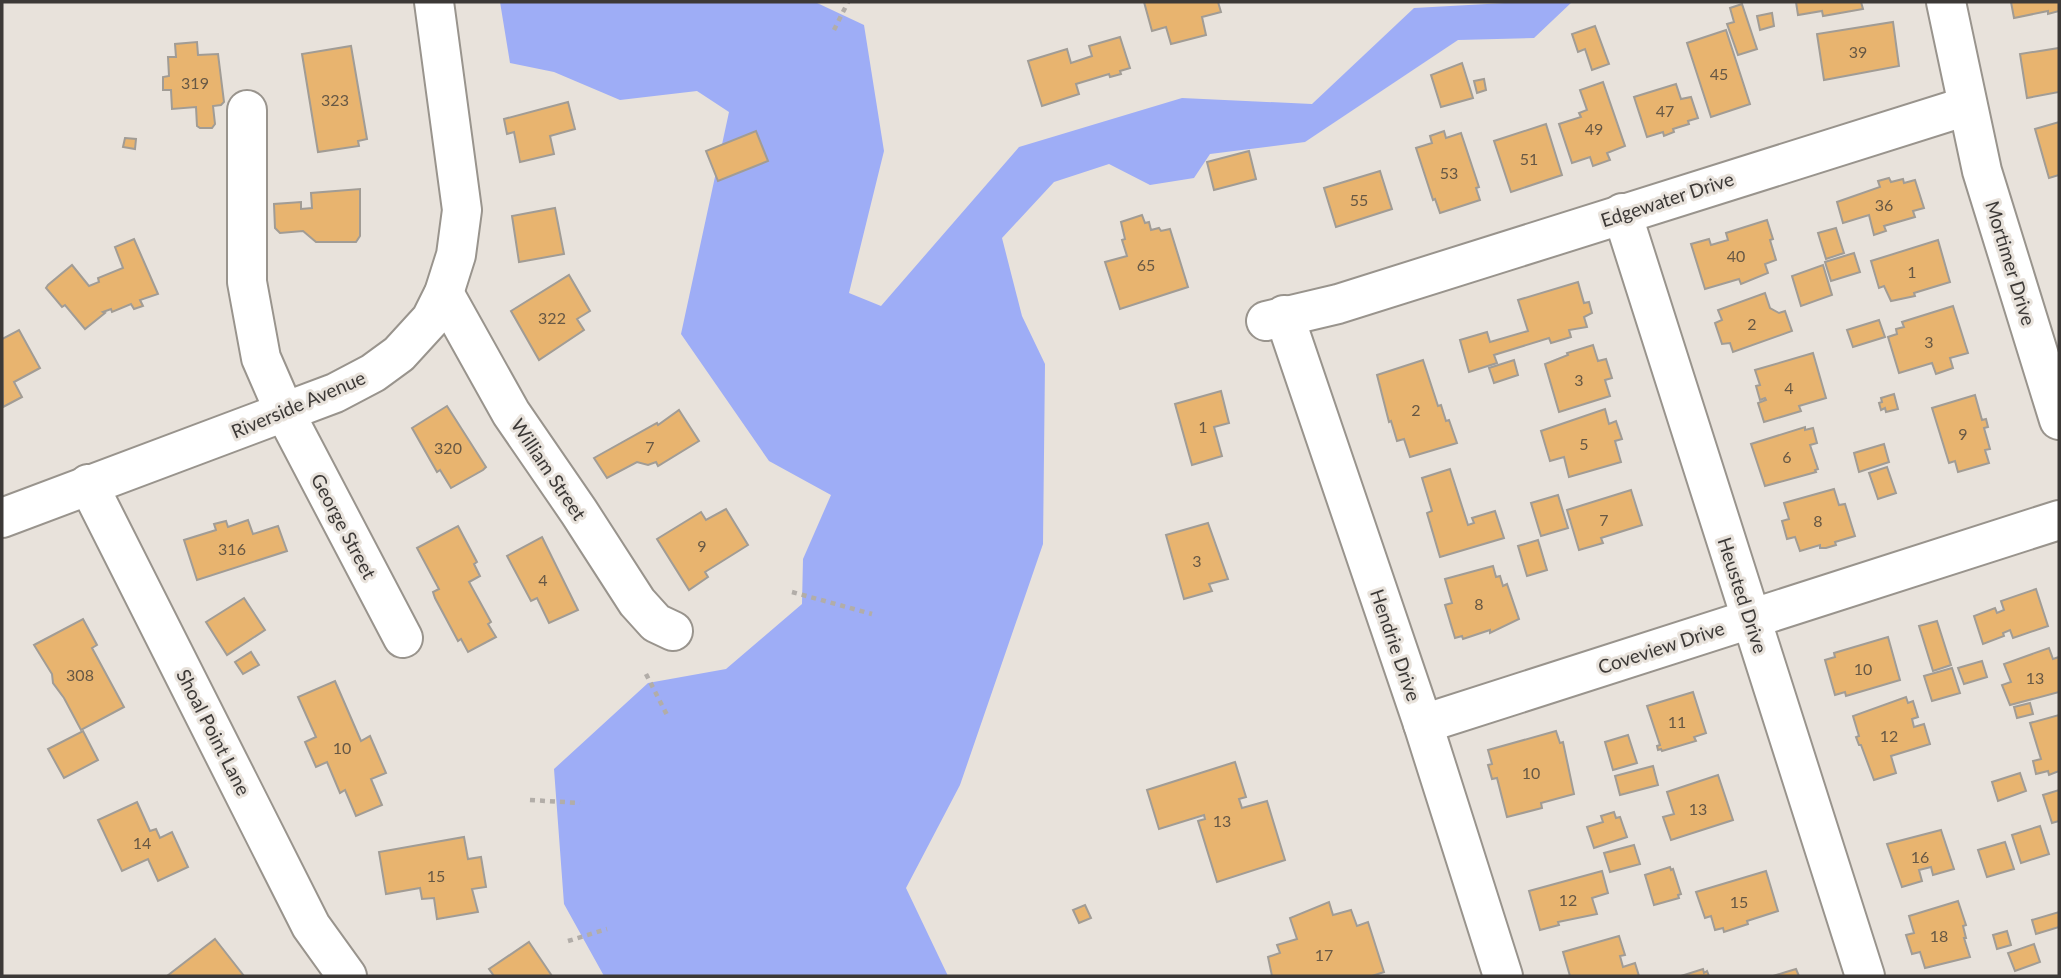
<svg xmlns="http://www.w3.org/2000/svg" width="2061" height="978" font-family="Lato,sans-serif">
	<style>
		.water { fill: #9eadf6 }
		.building { fill: #e8b46f; stroke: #a19c95; stroke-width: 2 }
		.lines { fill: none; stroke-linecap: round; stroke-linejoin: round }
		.minor-casing { stroke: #99948d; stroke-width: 42 }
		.path { stroke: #b2ada8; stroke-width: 4.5; stroke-dasharray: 5 5; stroke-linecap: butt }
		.minor { stroke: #fff; stroke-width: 38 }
		.labels { text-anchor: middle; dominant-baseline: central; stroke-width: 6; stroke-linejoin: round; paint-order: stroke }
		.number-label { font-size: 16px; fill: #675845 }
		.street-label { font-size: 19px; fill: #3c3937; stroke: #e8e2db }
	</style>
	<rect width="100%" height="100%" fill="#e8e2db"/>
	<path class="water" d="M500,2H815L864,25L884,151L849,293L881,306L1019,147L1182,98L1312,104L1414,8L1523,2H1572L1534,38L1458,40L1305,142L1210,154L1194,178L1150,185L1109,164L1054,182L1002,238L1022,316L1045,364L1043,544L960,785L906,888L948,976H604L564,904L554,769L648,683L726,669L802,604L803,559L831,495L769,461L681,334L729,112L697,91L620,100L554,72L510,63Z"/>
	<g class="building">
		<path d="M1144,2H1218L1221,12L1202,17L1206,35L1171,44L1166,27L1152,31Z"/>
		<path d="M1796,2H1861L1863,9L1823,16L1822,11L1798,15Z"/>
		<path d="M2011,2H2059V11L2048,14V11L2014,18Z"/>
		<path d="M1742,4L1757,49L1738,55L1727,24L1734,22L1730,8Z"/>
		<path d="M1772,13L1774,26L1760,30L1757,16Z"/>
		<path d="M1893,22L1899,66L1824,80L1817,34Z"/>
		<path d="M1595,26L1609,64L1592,70L1585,49L1578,52L1572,34Z"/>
		<path d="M1726,30L1750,104L1711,117L1687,43Z"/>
		<path d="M1120,37L1130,68L1120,71L1121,74L1110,77L1109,74L1076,84L1079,94L1042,106L1028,61L1067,49L1071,63L1092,56L1089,46Z"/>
		<path d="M197,42L198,55L218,54L224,102L221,105L213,106L215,124L212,128H200L197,126L196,107L172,109L171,90H163V77L169,76L168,57H176L175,44Z"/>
		<path d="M351,46L367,139L358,141L359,146L318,152L302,54Z"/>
		<path d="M2059,48V92L2027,98L2020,54Z"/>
		<path d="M1462,63L1473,98L1441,107L1431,75Z"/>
		<path d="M1484,79L1486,90L1477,93L1474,81Z"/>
		<path d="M1603,82L1625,146L1607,153L1610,160L1593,166L1590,157L1572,163L1559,124L1581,117L1579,113L1587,110L1580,90Z"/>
		<path d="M1676,84L1681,99L1691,97L1698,118L1688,121L1689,124L1673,129L1674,132L1664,136L1663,132L1647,137L1634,97Z"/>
		<path d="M568,102L575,129L550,136L554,154L520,162L514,132L507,134L504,119Z"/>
		<path d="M2059,122V175L2049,178L2035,129Z"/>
		<path d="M1546,124L1562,175L1511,192L1494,141Z"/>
		<path d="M756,131L768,161L718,181L706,151Z"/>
		<path d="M1444,131L1446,138L1461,133L1479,187L1476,188L1480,200L1440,213L1435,199L1433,200L1416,148L1432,143L1430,136Z"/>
		<path d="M125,138L136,139L135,149L123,147Z"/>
		<path d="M1249,151L1256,179L1214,190L1207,162Z"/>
		<path d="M1380,171L1392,209L1336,227L1324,188Z"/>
		<path d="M1889,178L1891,182L1903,179L1904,183L1915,180L1924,208L1913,211L1915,217L1884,226L1886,231L1874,235L1869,215L1843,223L1837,202L1880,187L1878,181Z"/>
		<path d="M360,189V236L356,242H316L303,231L280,233L275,228L274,204L301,202V209L312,208L311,193Z"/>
		<path d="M555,208L564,254L519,262L512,216Z"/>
		<path d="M1142,215L1145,223L1149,222L1151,230L1159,228L1161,231L1170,229L1188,287L1120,309L1105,262L1127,256L1122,240L1125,239L1121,222Z"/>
		<path d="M1767,220L1773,239L1770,240L1776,260L1765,264L1768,273L1741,284L1739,279L1705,289L1691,244L1709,239L1711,245L1728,240L1726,233Z"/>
		<path d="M1836,228L1844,253L1826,259L1818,233Z"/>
		<path d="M134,239L158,294L140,300L143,306L134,309L131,304L112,312L111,309L103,312L105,313L85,329L65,305L62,307L46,288L48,285L72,265L89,286L99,282L98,278L123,268L115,247Z"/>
		<path d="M1938,240L1950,282L1914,293L1915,296L1891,301L1884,286L1879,288L1871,261Z"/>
		<path d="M1854,253L1860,272L1831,281L1825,262Z"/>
		<path d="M1823,265L1832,295L1801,306L1792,276Z"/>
		<path d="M569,275L590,311L577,319L584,330L539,360L511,311Z"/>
		<path d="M1578,282L1584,303L1589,302L1592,313L1584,317L1587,327L1569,330L1571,337L1551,343L1549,338L1494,355L1497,363L1469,372L1460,340L1487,332L1490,342L1528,331L1518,300Z"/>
		<path d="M1765,293L1770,308L1779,313L1785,311L1792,331L1733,352L1730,343L1722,344L1715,323L1722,320L1718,310Z"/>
		<path d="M1953,306L1968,353L1950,358L1953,368L1936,374L1932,363L1899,373L1888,337L1897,334L1896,329L1904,327L1902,322Z"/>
		<path d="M1879,320L1885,337L1853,347L1847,330Z"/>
		<path d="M19,330L40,368L14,382L22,397L3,407L2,339Z"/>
		<path d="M1593,345L1598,361L1606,359L1612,378L1605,380L1610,396L1559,412L1545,364L1568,355L1567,353Z"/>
		<path d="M1813,353L1826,398L1799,406L1801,411L1764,422L1758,403L1766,400L1765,398L1760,400L1756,386L1760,385L1755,370Z"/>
		<path d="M1423,360L1438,406L1441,405L1446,421L1449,420L1457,443L1410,457L1404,439L1397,441L1391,421L1389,422L1377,375Z"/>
		<path d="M1514,360L1518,375L1494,383L1489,368Z"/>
		<path d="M1221,391L1229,423L1214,427L1222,456L1192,465L1175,404Z"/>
		<path d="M1894,394L1898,409L1886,412L1885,408L1881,410L1879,403L1882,402L1881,398Z"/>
		<path d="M1975,395L1982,420L1986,419L1988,427L1984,428L1990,449L1985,450L1989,463L1958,472L1955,461L1949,463L1932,408Z"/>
		<path d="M447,406L486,467L483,470L451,488L440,470L437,472L412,428Z"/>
		<path d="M1605,409L1609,424L1616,421L1622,439L1615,441L1621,462L1569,477L1564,457L1550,461L1541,431Z"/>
		<path d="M679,410L699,441L658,466L656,462L648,465L637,462L607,478L594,458L657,423L658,425Z"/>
		<path d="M1805,427V430L1813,428L1817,443L1810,445L1818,469L1815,470L1816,472L1765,486L1751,444Z"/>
		<path d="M1884,444L1889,462L1859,472L1854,453Z"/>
		<path d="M1887,467L1896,493L1878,499L1869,473Z"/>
		<path d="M1450,469L1468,525L1474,523L1472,518L1495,511L1504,538L1440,557L1427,513L1432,511L1422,478Z"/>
		<path d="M1834,489L1839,505L1845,504L1855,536L1835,542L1836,545L1826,548H1820V545L1800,551L1795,537L1787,539L1782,521L1789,519L1784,503Z"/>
		<path d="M1631,490L1642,525L1601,538L1603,543L1579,550L1567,510Z"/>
		<path d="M1558,495L1568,528L1541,536L1531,503Z"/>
		<path d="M726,509L748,545L705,572L708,577L689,590L657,539L701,512L706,520Z"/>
		<path d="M248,520L253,534L278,526L287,551L197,580L184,540L216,530L214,524L226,521L228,527Z"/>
		<path d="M1208,523L1228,579L1209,584L1212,591L1184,599L1166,535Z"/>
		<path d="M458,526L477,562L474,564L480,576L469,582L491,622L488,624L496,637L468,652L461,639L458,641L435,598L433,592L439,589L417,548Z"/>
		<path d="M542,537L578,610L549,623L537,598L531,601L507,556Z"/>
		<path d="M1538,540L1547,570L1527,576L1518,546Z"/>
		<path d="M1493,566L1496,577L1500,576L1503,586L1507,584L1519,619L1490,633V630L1463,639L1462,636L1455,638L1445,605L1452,603L1445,579Z"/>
		<path d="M2036,589L2048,626L2013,638L2010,630L2003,633L2004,636L1983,644L1974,616L1995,608L1997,613L2004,610L2001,601Z"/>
		<path d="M244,598L265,630L227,655L206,622Z"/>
		<path d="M83,619L97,645L92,648L124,707L81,730L64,698L53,683L52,674L34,645Z"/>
		<path d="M1937,621L1951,665L1933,671L1919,626Z"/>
		<path d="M1888,637L1900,680L1846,696L1845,692L1835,695L1825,660L1835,657L1834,653Z"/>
		<path d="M2049,648L2053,659L2059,657V692L2010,705L2002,685L2011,682L2004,664Z"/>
		<path d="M251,652L259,665L243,674L235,662Z"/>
		<path d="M1982,661L1987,677L1964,684L1958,668Z"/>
		<path d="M1952,668L1960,693L1932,701L1924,676Z"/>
		<path d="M335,681L361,741L370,736L386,773L371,779L382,805L356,816L345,790L340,793L327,762L316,767L305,742L316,737L298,697Z"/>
		<path d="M1693,692L1706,733L1694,737L1696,741L1662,751L1661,749L1658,750L1657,746L1660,745L1647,706Z"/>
		<path d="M1906,697L1908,703L1913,701L1918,717L1912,719L1914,727L1924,724L1930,744L1891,756L1896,773L1874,780L1861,745H1859L1856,737L1859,736L1853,716Z"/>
		<path d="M2030,703L2033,714L2017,718L2014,707Z"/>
		<path d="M2059,715V771L2049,775L2048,771L2036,774L2033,761L2041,759L2030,723Z"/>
		<path d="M83,731L98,760L64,778L48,749Z"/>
		<path d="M1556,731L1560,743L1563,742L1574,794L1541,803L1542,808L1507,817L1497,778L1492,779L1488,765L1492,764L1488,750Z"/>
		<path d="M1628,735L1637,763L1613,770L1605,742Z"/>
		<path d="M1235,762L1246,797L1239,799L1242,808L1267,801L1285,860L1217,882L1198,821L1205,819L1204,815L1159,829L1147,790Z"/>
		<path d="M1653,766L1658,785L1620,795L1615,776Z"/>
		<path d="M2020,773L2026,791L1998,801L1992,782Z"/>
		<path d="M1718,775L1733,820L1671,840L1663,817L1674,814L1667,792Z"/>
		<path d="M2059,790V821L2052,823L2043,795Z"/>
		<path d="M137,802L150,831L156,829L160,838L172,832L188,867L158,881L148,859L122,871L98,820Z"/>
		<path d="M1614,812L1616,818L1620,817L1627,837L1594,848L1587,827L1603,822L1601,816Z"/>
		<path d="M2040,826L2049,854L2021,863L2012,835Z"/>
		<path d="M1941,830L1954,869L1933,875L1931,867L1919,870L1922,881L1902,887L1887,844Z"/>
		<path d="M464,837L468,859L481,857L486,887L472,889L478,912L437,919L434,898L422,899L420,888L386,894L379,852Z"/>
		<path d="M2005,842L2014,869L1987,877L1978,850Z"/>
		<path d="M1634,845L1640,864L1610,872L1604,853Z"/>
		<path d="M1670,867L1671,870L1673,869L1681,894L1678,895L1679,898L1654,905L1645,875Z"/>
		<path d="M1602,871L1608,893L1592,898L1597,914L1558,922L1559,925L1540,930L1529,891Z"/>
		<path d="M1766,871L1778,911L1747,921L1748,924L1724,932L1723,928L1715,930L1711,916L1705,918L1696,892Z"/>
		<path d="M1958,901L1966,925L1963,926L1966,938H1964L1970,957L1925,968L1920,952L1912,954L1906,935L1914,933L1909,916Z"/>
		<path d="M1329,902L1333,915L1351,910L1357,926L1368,922L1384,972L1372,976H1272L1268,957L1280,953L1277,945L1297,939L1290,918Z"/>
		<path d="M1085,905L1091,918L1079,923L1073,910Z"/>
		<path d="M2059,912V927L2036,934L2032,920Z"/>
		<path d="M2007,931L2011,945L1997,949L1993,935Z"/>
		<path d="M1619,936L1625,955L1620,956L1623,967L1635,963L1639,976H1570L1563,952Z"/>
		<path d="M215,939L244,976H167Z"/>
		<path d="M529,942L552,976H494L489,969Z"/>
		<path d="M2034,944L2040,962L2015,971L2008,953Z"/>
		<path d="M1703,969L1704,973L1707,971L1709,976H1681Z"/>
		<path d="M1796,969L1799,976H1773L1786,972Z"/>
	</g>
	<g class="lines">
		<defs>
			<g id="minor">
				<path d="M1946,2L1982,171L2059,420"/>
				<path d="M247,110V282L261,358L285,413L403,638"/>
				<path d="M1622,213L1865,976"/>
				<path d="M444,293L511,413L579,512L637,602L656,623L673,631"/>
				<path d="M1284,315L1423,724L1503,976"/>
				<path d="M1266,321L1338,304L1967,106"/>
				<path d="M88,484L311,926L347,976"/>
				<path d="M2,518L335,393L373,373L399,354L431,319L444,293L456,255L462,210L434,2"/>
				<path d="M1423,724L2059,520"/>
			</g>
		</defs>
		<use href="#minor" class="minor-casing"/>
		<g class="path">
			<path d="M834,30L848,2"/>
			<path d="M792,592L872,614"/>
			<path d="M646,674L667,715"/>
			<path d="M530,800L580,803"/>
			<path d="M568,941L607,929"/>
		</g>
		<use href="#minor" class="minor"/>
	</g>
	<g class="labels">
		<g class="number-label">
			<text x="1858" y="51">39</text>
			<text x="1719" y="73">45</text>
			<text x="195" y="82">319</text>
			<text x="335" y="99">323</text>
			<text x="1665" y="110">47</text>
			<text x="1594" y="128">49</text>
			<text x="1529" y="158">51</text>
			<text x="1449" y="172">53</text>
			<text x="1359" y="199">55</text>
			<text x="1884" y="204">36</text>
			<text x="1736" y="255">40</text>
			<text x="1146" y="264">65</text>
			<text x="1912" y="271">1</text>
			<text x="552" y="317">322</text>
			<text x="1752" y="323">2</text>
			<text x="1929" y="341">3</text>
			<text x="1579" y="379">3</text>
			<text x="1789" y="387">4</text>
			<text x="1416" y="409">2</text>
			<text x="1203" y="426">1</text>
			<text x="1963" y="433">9</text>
			<text x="1584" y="443">5</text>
			<text x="650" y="446">7</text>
			<text x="448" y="447">320</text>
			<text x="1787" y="456">6</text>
			<text x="1604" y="519">7</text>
			<text x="1818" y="520">8</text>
			<text x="702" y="545">9</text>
			<text x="232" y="548">316</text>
			<text x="1197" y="560">3</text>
			<text x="543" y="579">4</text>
			<text x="1479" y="603">8</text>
			<text x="1863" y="668">10</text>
			<text x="80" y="674">308</text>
			<text x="2035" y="677">13</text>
			<text x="1677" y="721">11</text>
			<text x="1889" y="735">12</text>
			<text x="342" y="747">10</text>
			<text x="1531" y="772">10</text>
			<text x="1698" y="808">13</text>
			<text x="1222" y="820">13</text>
			<text x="142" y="842">14</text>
			<text x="1920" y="856">16</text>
			<text x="436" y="875">15</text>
			<text x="1568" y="899">12</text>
			<text x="1739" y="901">15</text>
			<text x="1939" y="935">18</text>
			<text x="1324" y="954">17</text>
		</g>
		<g class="street-label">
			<text transform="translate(1667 199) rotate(-18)">Edgewater Drive</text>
			<text transform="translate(2011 263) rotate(73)">Mortimer Drive</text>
			<text transform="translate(298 404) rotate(-23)">Riverside Avenue</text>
			<text transform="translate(549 469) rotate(56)">William Street</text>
			<text transform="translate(344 526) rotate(62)">George Street</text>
			<text transform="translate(1743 595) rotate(72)">Heusted Drive</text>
			<text transform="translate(1396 645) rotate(71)">Hendrie Drive</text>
			<text transform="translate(1661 647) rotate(-18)">Coveview Drive</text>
			<text transform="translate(214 732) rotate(63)">Shoal Point Lane</text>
		</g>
	</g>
	<rect width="2061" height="978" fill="none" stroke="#3c3937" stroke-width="7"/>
</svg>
